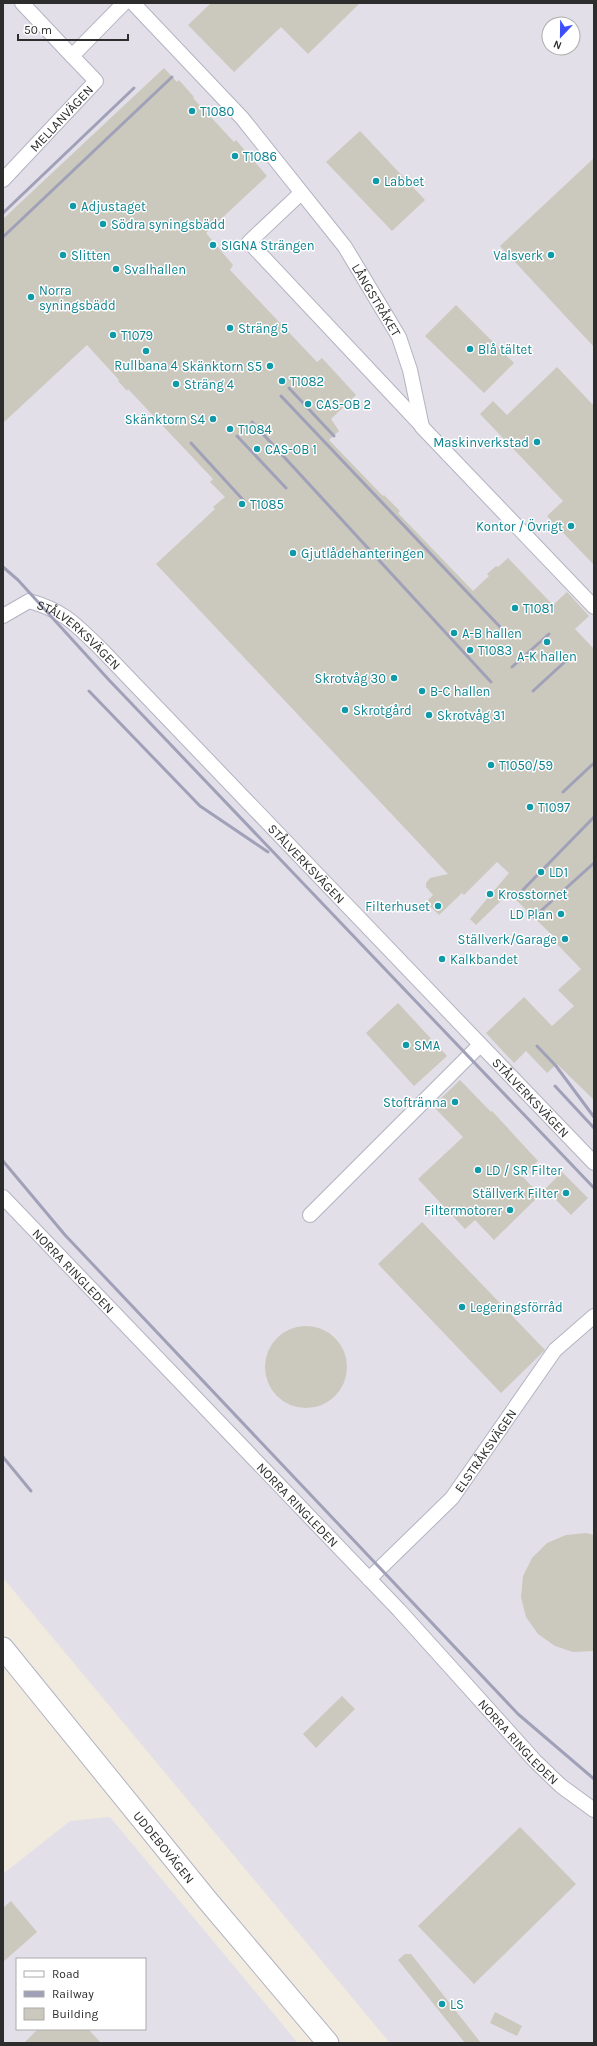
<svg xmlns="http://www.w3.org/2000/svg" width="597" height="2046" font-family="Karla,sans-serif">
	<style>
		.industrial { fill: #e3dfe8; fill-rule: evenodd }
		.building { fill: #cbc8bd }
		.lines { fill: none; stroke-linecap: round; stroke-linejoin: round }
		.street-casing { stroke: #b3b3c2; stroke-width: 16 }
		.secondary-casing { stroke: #b3b3c2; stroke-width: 23 }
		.street { stroke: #fff; stroke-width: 14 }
		.secondary { stroke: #fff; stroke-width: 21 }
		.rail { stroke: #a0a1b9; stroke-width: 3 }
		.culture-dot { fill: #0f9aa8; stroke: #fff; stroke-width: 1.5 }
		.labels { text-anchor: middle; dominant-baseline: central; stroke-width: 3; stroke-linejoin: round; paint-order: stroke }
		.culture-label { font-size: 13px; fill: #0d838f; stroke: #fff; text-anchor: start }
		.street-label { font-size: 13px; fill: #2d2d2d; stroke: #fff }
	</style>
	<rect width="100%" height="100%" fill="#f0eadf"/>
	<g class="industrial">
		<path d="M3,3H594V2043H390L3,1578ZM549,24H573V48H549Z"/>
		<path d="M110,1817L298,2043H3V1874L70,1821ZM17,1959H145V2029H17Z"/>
	</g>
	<g class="building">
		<path d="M211,3H360L308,54L281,27L234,72L188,25Z"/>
		<path d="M164,68L177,82L179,80L194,97L193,98L234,142L236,140L267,176L206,233L233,265L230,270L317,362L322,358L356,395L331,419L339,431L329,440L383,496L384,495L400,511L398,513L473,591L489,576L487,574L496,566L498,567L508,558L553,605L567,592L589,616L575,629L594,649V1100L557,1064L547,1073L526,1051L514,1063L486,1033L524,997L552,1026L574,1006L558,990L581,969L556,943L558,941L509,893L476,925L470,919L509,873L497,862L464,895L462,893L439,915L426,902L433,895L426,887V883L430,878L448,874L156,564L215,509L213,507L225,497L210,482L213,479L128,389L127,391L118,381L119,380L87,345L3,423V219Z"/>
		<path d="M360,131L425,200L392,231L326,162Z"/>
		<path d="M594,158V347L500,246Z"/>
		<path d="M456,305L514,363L484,393L425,336Z"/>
		<path d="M557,367L594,406V565L547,516L563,501L480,414L493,401L507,415Z"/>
		<path d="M398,1003L447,1056L414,1086L366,1033Z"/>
		<path d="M460,1080L491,1112L492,1111L538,1161L522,1176L540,1195L494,1240L475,1220L465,1229L418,1179L463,1137L433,1106Z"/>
		<path d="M562,1172L588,1198L571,1215L545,1189Z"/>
		<path d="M422,1222L545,1350L501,1393L378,1264Z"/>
		<circle cx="306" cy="1367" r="41"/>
		<path d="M586,1533L594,1535V1651L573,1652L555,1646L538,1634L526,1617L521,1597L523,1576L532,1558L547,1543L566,1535Z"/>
		<path d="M342,1696L355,1709L316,1748L303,1734Z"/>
		<path d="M520,1827L576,1884L474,1984L418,1926Z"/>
		<path d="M11,1901L37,1932L3,1962V1908Z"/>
		<path d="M405,1954H411L481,2043H465L398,1960Z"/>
		<path d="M495,2012L522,2026L517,2036L490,2023Z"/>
		<path d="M38,2029H88L101,2043H24Z"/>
	</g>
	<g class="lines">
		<defs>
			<g id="street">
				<path d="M22,3L72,56L124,3"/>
				<path id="s1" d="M133,3L242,118L345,247L399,337L410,370L422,427L594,607"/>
				<path id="s2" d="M3,180L96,81L72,56"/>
				<path d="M301,193L249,242L422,426"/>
				<path id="s3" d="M3,616L29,601C65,611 76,625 102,650L594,1163"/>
				<path id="s4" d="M3,1197L399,1610L535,1761L561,1786L594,1810"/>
				<path d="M310,1215L480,1045"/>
				<path id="s5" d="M369,1579L452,1498L555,1350L594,1316"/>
			</g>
			<g id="secondary">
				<path id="s6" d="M3,1648L208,1901L328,2043"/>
			</g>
		</defs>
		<use href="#street" class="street-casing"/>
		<use href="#secondary" class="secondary-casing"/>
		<use href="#street" class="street"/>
		<use href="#secondary" class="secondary"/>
		<g class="rail">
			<path d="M3,213L134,88"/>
			<path d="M3,237L172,77"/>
			<path d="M289,388L334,436"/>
			<path d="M281,396L502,629"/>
			<path d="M252,422L491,682"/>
			<path d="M237,436L286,488"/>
			<path d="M191,443L245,502"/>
			<path d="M3,567L18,580L109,680L594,1188"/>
			<path d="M512,667L549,634"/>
			<path d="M89,691L200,806L268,852"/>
			<path d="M533,691L569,658"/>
			<path d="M563,792L594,763"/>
			<path d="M515,898L594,817"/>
			<path d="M534,917L594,863"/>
			<path d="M537,1046L556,1066L594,1117"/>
			<path d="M555,1086L594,1128"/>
			<path d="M3,1161L65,1235L518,1714L594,1779"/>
			<path d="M3,1457L31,1491"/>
		</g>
	</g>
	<g class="culture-dot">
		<circle cx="192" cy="111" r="4"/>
		<circle cx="235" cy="156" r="4"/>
		<circle cx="376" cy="181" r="4"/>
		<circle cx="73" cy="206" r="4"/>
		<circle cx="103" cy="224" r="4"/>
		<circle cx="213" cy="245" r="4"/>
		<circle cx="63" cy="255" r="4"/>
		<circle cx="551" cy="255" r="4"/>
		<circle cx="116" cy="269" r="4"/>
		<circle cx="31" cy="297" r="4"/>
		<circle cx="230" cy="328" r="4"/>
		<circle cx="113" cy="335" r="4"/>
		<circle cx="470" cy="349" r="4"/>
		<circle cx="146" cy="351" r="4"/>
		<circle cx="270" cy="366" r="4"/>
		<circle cx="282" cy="381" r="4"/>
		<circle cx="176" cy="384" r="4"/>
		<circle cx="308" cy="404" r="4"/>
		<circle cx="213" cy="419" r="4"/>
		<circle cx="230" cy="429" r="4"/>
		<circle cx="537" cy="442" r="4"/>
		<circle cx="257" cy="449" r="4"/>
		<circle cx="242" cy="504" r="4"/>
		<circle cx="571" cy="526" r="4"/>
		<circle cx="293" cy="553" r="4"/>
		<circle cx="515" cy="608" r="4"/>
		<circle cx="454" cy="633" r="4"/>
		<circle cx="547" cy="642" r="4"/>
		<circle cx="470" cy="650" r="4"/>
		<circle cx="394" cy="678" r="4"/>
		<circle cx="422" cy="691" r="4"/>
		<circle cx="345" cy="710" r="4"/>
		<circle cx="429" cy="715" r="4"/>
		<circle cx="491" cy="765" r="4"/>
		<circle cx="530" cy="807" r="4"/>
		<circle cx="541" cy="872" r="4"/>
		<circle cx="490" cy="894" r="4"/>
		<circle cx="438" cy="906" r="4"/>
		<circle cx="561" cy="914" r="4"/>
		<circle cx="565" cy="939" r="4"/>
		<circle cx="442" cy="959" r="4"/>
		<circle cx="406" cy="1045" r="4"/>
		<circle cx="455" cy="1102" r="4"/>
		<circle cx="478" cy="1170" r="4"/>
		<circle cx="566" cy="1193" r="4"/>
		<circle cx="510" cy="1210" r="4"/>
		<circle cx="462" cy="1307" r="4"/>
		<circle cx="442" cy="2004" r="4"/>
	</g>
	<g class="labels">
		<g class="culture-label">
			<text x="200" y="111">T1080</text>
			<text x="243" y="156">T1086</text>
			<text x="384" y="181">Labbet</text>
			<text x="81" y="206">Adjustaget</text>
			<text x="111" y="224">Södra syningsbädd</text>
			<text x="221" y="245">SIGNA Strängen</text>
			<text x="71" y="255">Slitten</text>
			<text x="543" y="255" text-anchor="end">Valsverk</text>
			<text x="124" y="269">Svalhallen</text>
			<text x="39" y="290">Norra<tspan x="39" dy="15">syningsbädd</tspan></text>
			<text x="238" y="328">Sträng 5</text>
			<text x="121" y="335">T1079</text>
			<text x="478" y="349">Blå tältet</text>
			<text x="146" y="365" text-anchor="middle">Rullbana 4</text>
			<text x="262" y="366" text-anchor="end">Skänktorn S5</text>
			<text x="290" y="381">T1082</text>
			<text x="184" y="384">Sträng 4</text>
			<text x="316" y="404">CAS-OB 2</text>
			<text x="205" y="419" text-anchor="end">Skänktorn S4</text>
			<text x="238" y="429">T1084</text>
			<text x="529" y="442" text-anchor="end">Maskinverkstad</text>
			<text x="265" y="449">CAS-OB 1</text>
			<text x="250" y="504">T1085</text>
			<text x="563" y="526" text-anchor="end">Kontor / Övrigt</text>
			<text x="301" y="553">Gjutlådehanteringen</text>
			<text x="523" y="608">T1081</text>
			<text x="462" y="633">A-B hallen</text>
			<text x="478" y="650">T1083</text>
			<text x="547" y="656" text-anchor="middle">A-K hallen</text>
			<text x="386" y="678" text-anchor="end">Skrotvåg 30</text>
			<text x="430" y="691">B-C hallen</text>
			<text x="353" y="710">Skrotgård</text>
			<text x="437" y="715">Skrotvåg 31</text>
			<text x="499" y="765">T1050/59</text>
			<text x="538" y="807">T1097</text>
			<text x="549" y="872">LD1</text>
			<text x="498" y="894">Krosstornet</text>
			<text x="430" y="906" text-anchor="end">Filterhuset</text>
			<text x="553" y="914" text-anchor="end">LD Plan</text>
			<text x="557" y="939" text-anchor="end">Ställverk/Garage</text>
			<text x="450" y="959">Kalkbandet</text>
			<text x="414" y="1045">SMA</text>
			<text x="447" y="1102" text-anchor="end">Stoftränna</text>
			<text x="486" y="1170">LD / SR Filter</text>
			<text x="558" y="1193" text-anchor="end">Ställverk Filter</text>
			<text x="502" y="1210" text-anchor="end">Filtermotorer</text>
			<text x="470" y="1307">Legeringsförråd</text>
			<text x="450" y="2004">LS</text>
		</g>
		<g class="street-label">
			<text stroke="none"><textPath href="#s2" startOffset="85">MELLANVÄGEN</textPath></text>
			<text stroke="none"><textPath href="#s1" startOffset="385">LÅNGSTRÅKET</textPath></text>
			<text stroke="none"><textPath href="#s3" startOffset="91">STÅLVERKSVÄGEN</textPath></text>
			<text stroke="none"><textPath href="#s3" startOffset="415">STÅLVERKSVÄGEN</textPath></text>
			<text stroke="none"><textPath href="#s3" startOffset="739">STÅLVERKSVÄGEN</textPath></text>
			<text stroke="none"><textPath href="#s4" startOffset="102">NORRA RINGLEDEN</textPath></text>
			<text stroke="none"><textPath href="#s5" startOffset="174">ELSTRÅKSVÄGEN</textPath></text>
			<text stroke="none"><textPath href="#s4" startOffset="426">NORRA RINGLEDEN</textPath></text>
			<text stroke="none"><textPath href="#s4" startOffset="750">NORRA RINGLEDEN</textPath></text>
			<text stroke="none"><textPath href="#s6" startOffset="256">UDDEBOVÄGEN</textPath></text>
		</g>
	</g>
	<rect width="597" height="2046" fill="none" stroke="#2d2d2d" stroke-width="8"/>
	<rect x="16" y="1958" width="130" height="72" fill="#ffffff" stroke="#ababab"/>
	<rect x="24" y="1971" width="20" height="6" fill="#ffffff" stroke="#ababab"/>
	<text x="52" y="1978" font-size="12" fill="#2d2d2d">Road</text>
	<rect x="24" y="1991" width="20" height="6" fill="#a0a1b9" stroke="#ababab"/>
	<text x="52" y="1998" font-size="12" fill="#2d2d2d">Railway</text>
	<rect x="24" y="2008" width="20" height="12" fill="#cbc8bd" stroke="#ababab"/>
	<text x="52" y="2018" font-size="12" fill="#2d2d2d">Building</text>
	<g transform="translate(561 36) rotate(202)"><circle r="19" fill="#ffffff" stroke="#ababab"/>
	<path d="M0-3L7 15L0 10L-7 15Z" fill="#3d4eff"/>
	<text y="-6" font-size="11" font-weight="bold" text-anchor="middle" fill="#2d2d2d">N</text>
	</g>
	<path d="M18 34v6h110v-6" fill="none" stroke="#2d2d2d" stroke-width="2"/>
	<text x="24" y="34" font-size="12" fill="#2d2d2d" stroke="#ffffff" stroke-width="3" paint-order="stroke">50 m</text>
</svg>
